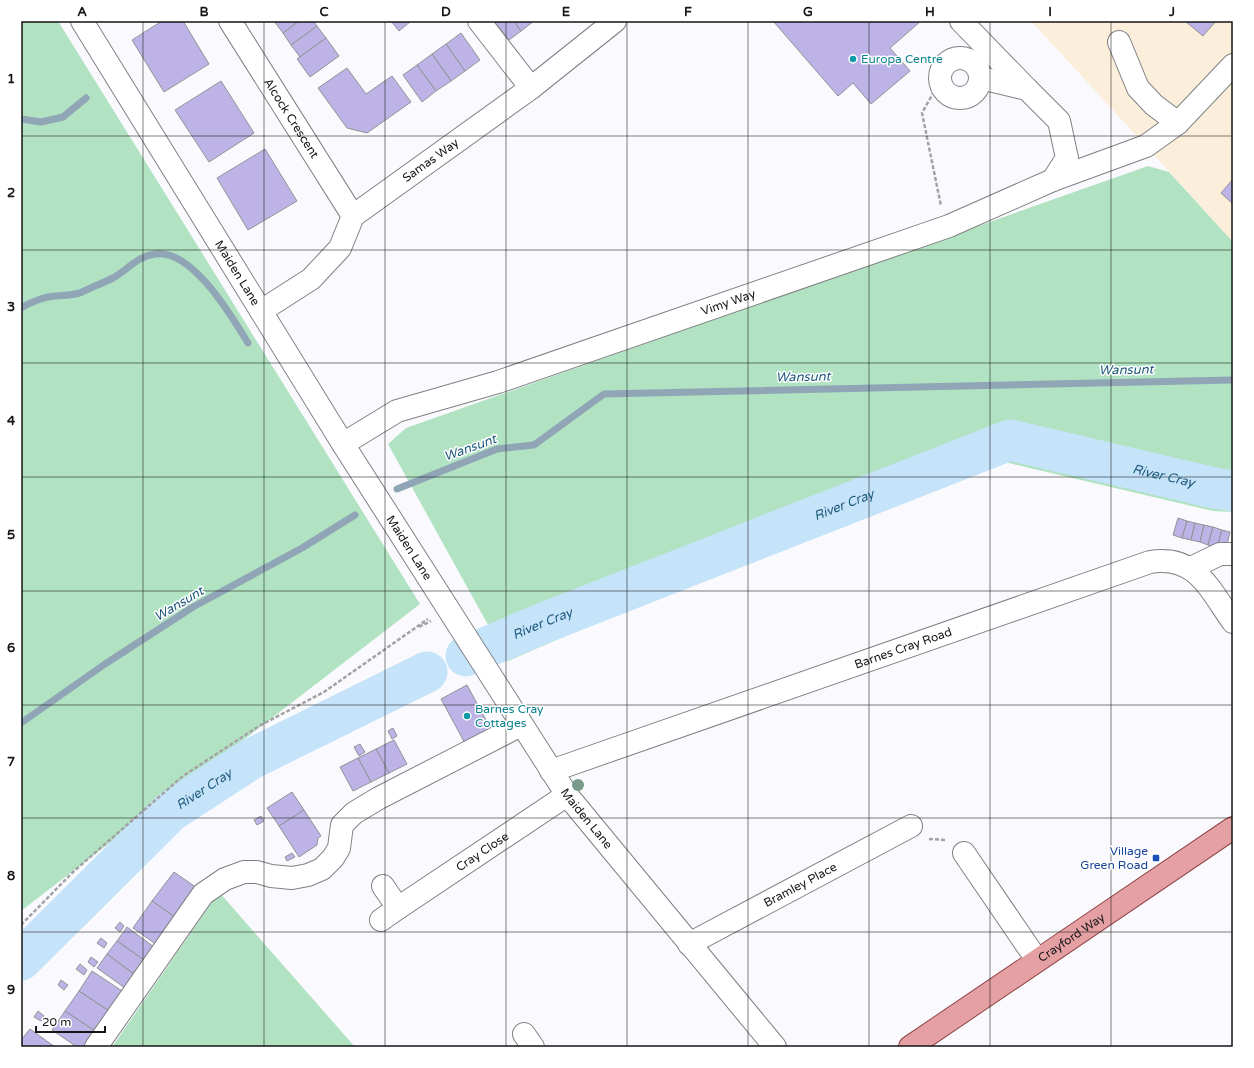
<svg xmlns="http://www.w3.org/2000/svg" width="1254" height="1068" font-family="'Varela Round',sans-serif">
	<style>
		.industrial { fill: #fbefdb }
		.green { fill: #b1e2c2 }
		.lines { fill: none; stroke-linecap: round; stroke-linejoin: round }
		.stream { stroke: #90a5b5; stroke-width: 7 }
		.river { stroke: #c5e3f9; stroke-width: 41 }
		.building { fill: #bdb3e6; stroke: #939295 }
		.minor-casing { stroke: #808184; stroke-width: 24 }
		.major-casing { stroke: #914649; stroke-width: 24 }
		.path { stroke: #a3a3a6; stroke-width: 2.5; stroke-dasharray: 4 2; stroke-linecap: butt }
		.minor { stroke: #fff; stroke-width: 22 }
		.major { stroke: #e5a0a3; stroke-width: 22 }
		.tree { fill: #789b8b }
		.grid { fill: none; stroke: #151516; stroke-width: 1; stroke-opacity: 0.55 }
		.culture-dot { fill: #0f9aa8; stroke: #fff; stroke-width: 1.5 }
		.transit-dot { fill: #1a4fb4; stroke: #fff; stroke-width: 1.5 }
		.labels { text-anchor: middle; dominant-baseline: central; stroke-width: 3; stroke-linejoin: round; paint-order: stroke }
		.culture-label { font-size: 12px; fill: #0d838f; stroke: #fff; text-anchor: start }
		.street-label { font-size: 12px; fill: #151516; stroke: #fff }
		.transit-label { font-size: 12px; fill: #164399; stroke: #fff; text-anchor: end }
		.water-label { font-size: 13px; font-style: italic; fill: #1f5a7c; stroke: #fff }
		.neatline { fill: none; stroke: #151516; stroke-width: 1.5 }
		.grid-label { font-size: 13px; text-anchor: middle; font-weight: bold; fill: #151516 }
	</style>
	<rect width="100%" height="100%" fill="#fafafe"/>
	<path class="industrial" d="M1031,21H1233V242L1146,146Z"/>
	<g class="green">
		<path d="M21,21H58L420,604L21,911Z"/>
		<path d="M1148,166L1169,172L1233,242V512L1213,511L979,456L508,661L388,444L406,428Z"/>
		<path d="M219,892L355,1047H112Z"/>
	</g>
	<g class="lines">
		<g class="stream">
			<path d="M21,119L41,122L63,117L86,98"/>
			<path d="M21,308C31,302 44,297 55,296C65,295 73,296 82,292C92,287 103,283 113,278C127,270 138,256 155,254C192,248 232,317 248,343"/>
			<path d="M397,489L497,449L534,445L604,394L1233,380"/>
			<path d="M21,723L105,664L193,607L302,548L355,515"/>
		</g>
		<g class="river">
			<path id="s1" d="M466,656L541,624L1010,440L1214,488L1233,491"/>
			<path id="s2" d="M21,960L171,811L251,759L427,672"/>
		</g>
	</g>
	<g class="building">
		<path d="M162,21H183L209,64L164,92L132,40Z"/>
		<path d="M274,21H299L283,33Z"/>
		<path d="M299,21H313L317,26L291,45L283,33Z"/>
		<path d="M391,21H411L399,31Z"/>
		<path d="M494,21H514L521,31L509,40Z"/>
		<path d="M514,21H534L521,31Z"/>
		<path d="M773,21H921L890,48L910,71L871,104L853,83L838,96Z"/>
		<path d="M1185,21H1216L1203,36Z"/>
		<path d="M317,26L326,38L300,57L291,45Z"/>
		<path d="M461,33L480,60L465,71L446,44Z"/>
		<path d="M326,38L339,56L310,77L297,59Z"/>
		<path d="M446,44L465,71L451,81L432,54Z"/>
		<path d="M432,54L451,81L436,91L417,65Z"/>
		<path d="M417,65L436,91L422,102L403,75Z"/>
		<path d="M347,68L366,94L392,76L411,102L367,133L347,128L318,88Z"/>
		<path d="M221,81L254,133L209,162L175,110Z"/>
		<path d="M265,149L297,201L248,230L217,178Z"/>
		<path d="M1233,179V204L1221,193Z"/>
		<path d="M1178,518L1187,521L1182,538L1173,535Z"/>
		<path d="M1187,521L1195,523L1191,540L1182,538Z"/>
		<path d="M1195,523L1204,525L1200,542L1191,540Z"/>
		<path d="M1204,525L1213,527L1208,545L1200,542Z"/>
		<path d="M1213,527L1222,530L1217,547L1208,545Z"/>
		<path d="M1222,530L1230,532L1226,549L1217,547Z"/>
		<path d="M467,685L493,733L467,747L441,699Z"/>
		<path d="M393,728L397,736L392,739L388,731Z"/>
		<path d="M394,740L407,764L389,773L376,749Z"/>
		<path d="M360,744L365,752L359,756L354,747Z"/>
		<path d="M376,749L389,773L371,782L358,758Z"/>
		<path d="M358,758L371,782L353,791L340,767Z"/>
		<path d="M292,792L304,810L279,826L267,808Z"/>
		<path d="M304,810L321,836L318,838L317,845L299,857L279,826Z"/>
		<path d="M261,816L264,821L257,825L254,820Z"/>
		<path d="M292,853L295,857L287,861L285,857Z"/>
		<path d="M174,872L197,888L176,918L152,901Z"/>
		<path d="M152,901L176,918L157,945L133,928Z"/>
		<path d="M120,922L124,926L120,932L115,928Z"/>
		<path d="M127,927L154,947L144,960L117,941Z"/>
		<path d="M101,938L107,943L104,948L97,943Z"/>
		<path d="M117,941L144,960L134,974L107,954Z"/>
		<path d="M107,954L134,974L125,988L97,968Z"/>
		<path d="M91,957L98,962L94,967L88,962Z"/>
		<path d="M80,964L87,970L84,975L76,969Z"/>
		<path d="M92,971L122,991L109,1011L79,991Z"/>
		<path d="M61,980L68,985L64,990L58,985Z"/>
		<path d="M79,991L109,1011L95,1031L65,1011Z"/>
		<path d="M38,1011L44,1016L41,1021L34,1017Z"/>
		<path d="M65,1011L95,1031L84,1047H77L52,1030Z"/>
		<path d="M30,1029L55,1047H21V1040Z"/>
	</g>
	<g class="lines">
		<defs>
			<g id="minor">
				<path id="s3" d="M82,21L343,444L567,795L775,1047"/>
				<path id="s4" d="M230,21L353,216"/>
				<path d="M479,21L531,88"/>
				<path d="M961,21L1027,89"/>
				<path d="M1119,42L1138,88L1154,105L1178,123"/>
				<circle cx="960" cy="78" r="20"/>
				<path d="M981,78L1027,89L1059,121L1067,158L1053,180"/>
				<path id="s5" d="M261,311L311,279L340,248L353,216L531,88L615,21"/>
				<path id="s6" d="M343,444L397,411L498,382L949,226L1053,180L1146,146L1178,123L1233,65"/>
				<path d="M1191,568L1220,554H1233"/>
				<path id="s7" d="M551,771L1150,562C1196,554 1210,590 1233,622"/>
				<path d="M964,853L1037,960"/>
				<path id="s8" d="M383,886L398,908L567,795"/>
				<path d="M381,920L398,908"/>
				<path id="s9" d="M689,944L911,826"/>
				<path d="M524,1034L533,1047"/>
				<path d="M96,1047L203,894L225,879L244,872H257L271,876L292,878L308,875L322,869L333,858L339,848L342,825L354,813L379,798L521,725"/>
			</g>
			<g id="major">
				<path id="s10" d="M910,1047L1233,828"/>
			</g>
		</defs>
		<use href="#minor" class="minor-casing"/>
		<use href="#major" class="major-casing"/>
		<g class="path">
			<path d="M940,81L922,113L941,206"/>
			<path d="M419,627L431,621"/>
			<path d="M929,839L946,840"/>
			<path d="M21,925L73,872L183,776L259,726L324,692L428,619"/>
		</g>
		<use href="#minor" class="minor"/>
		<use href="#major" class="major"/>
	</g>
	<circle class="tree" cx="578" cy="785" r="6"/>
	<path class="grid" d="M143,21V1047M264,21V1047M385,21V1047M506,21V1047M627,21V1047M748,21V1047M869,21V1047M990,21V1047M1111,21V1047M21,136H1233M21,250H1233M21,363H1233M21,477H1233M21,591H1233M21,705H1233M21,818H1233M21,932H1233"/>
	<g class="culture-dot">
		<circle cx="853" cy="59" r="4"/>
		<circle cx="467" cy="716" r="4"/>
	</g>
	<rect class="transit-dot" x="1152" y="854" width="8" height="8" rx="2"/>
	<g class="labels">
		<g class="culture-label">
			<text x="861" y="59">Europa Centre</text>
			<text x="475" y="709">Barnes Cray<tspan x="475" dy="14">Cottages</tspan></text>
		</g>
		<g class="street-label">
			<text stroke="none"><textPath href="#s4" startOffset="115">Alcock Crescent</textPath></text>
			<text stroke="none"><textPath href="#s5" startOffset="232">Samas Way</textPath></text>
			<text stroke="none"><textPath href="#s3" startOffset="296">Maiden Lane</textPath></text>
			<text stroke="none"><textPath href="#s6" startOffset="412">Vimy Way</textPath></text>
			<text stroke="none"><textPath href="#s3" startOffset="620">Maiden Lane</textPath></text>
			<text stroke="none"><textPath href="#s7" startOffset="373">Barnes Cray Road</textPath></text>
			<text stroke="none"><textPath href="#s3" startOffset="944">Maiden Lane</textPath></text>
			<text stroke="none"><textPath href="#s8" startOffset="128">Cray Close</textPath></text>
			<text stroke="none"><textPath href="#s9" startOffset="126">Bramley Place</textPath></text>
			<text stroke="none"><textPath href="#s10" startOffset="195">Crayford Way</textPath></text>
		</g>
		<g class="transit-label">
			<text x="1148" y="851">Village<tspan x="1148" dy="14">Green Road</tspan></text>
		</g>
		<g class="water-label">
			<text transform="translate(1126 370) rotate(-1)">Wansunt</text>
			<text transform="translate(803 377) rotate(-1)">Wansunt</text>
			<text transform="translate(470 448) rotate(-20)">Wansunt</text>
			<text stroke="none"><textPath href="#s1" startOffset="743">River Cray</textPath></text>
			<text stroke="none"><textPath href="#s1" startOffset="407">River Cray</textPath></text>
			<text transform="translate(179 604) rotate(-31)">Wansunt</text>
			<text stroke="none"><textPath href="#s1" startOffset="83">River Cray</textPath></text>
			<text stroke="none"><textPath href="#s2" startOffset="251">River Cray</textPath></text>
		</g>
	</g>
	<rect width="1254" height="1068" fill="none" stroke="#ffffff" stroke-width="44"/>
	<path d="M36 1026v6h69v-6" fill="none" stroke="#151516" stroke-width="2"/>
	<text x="42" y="1026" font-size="12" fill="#151516" stroke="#ffffff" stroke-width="3" paint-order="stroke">20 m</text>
	<rect x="22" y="22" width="1210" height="1024" class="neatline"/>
	<g class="grid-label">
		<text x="82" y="16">A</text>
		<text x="204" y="16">B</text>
		<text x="324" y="16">C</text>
		<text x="446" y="16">D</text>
		<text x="566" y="16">E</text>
		<text x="688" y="16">F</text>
		<text x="808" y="16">G</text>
		<text x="930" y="16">H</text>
		<text x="1050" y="16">I</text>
		<text x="1172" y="16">J</text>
		<text x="11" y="83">1</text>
		<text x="11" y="197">2</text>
		<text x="11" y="311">3</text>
		<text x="11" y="425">4</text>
		<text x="11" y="539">5</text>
		<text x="11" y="652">6</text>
		<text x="11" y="766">7</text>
		<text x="11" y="880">8</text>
		<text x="11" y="994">9</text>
	</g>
</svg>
